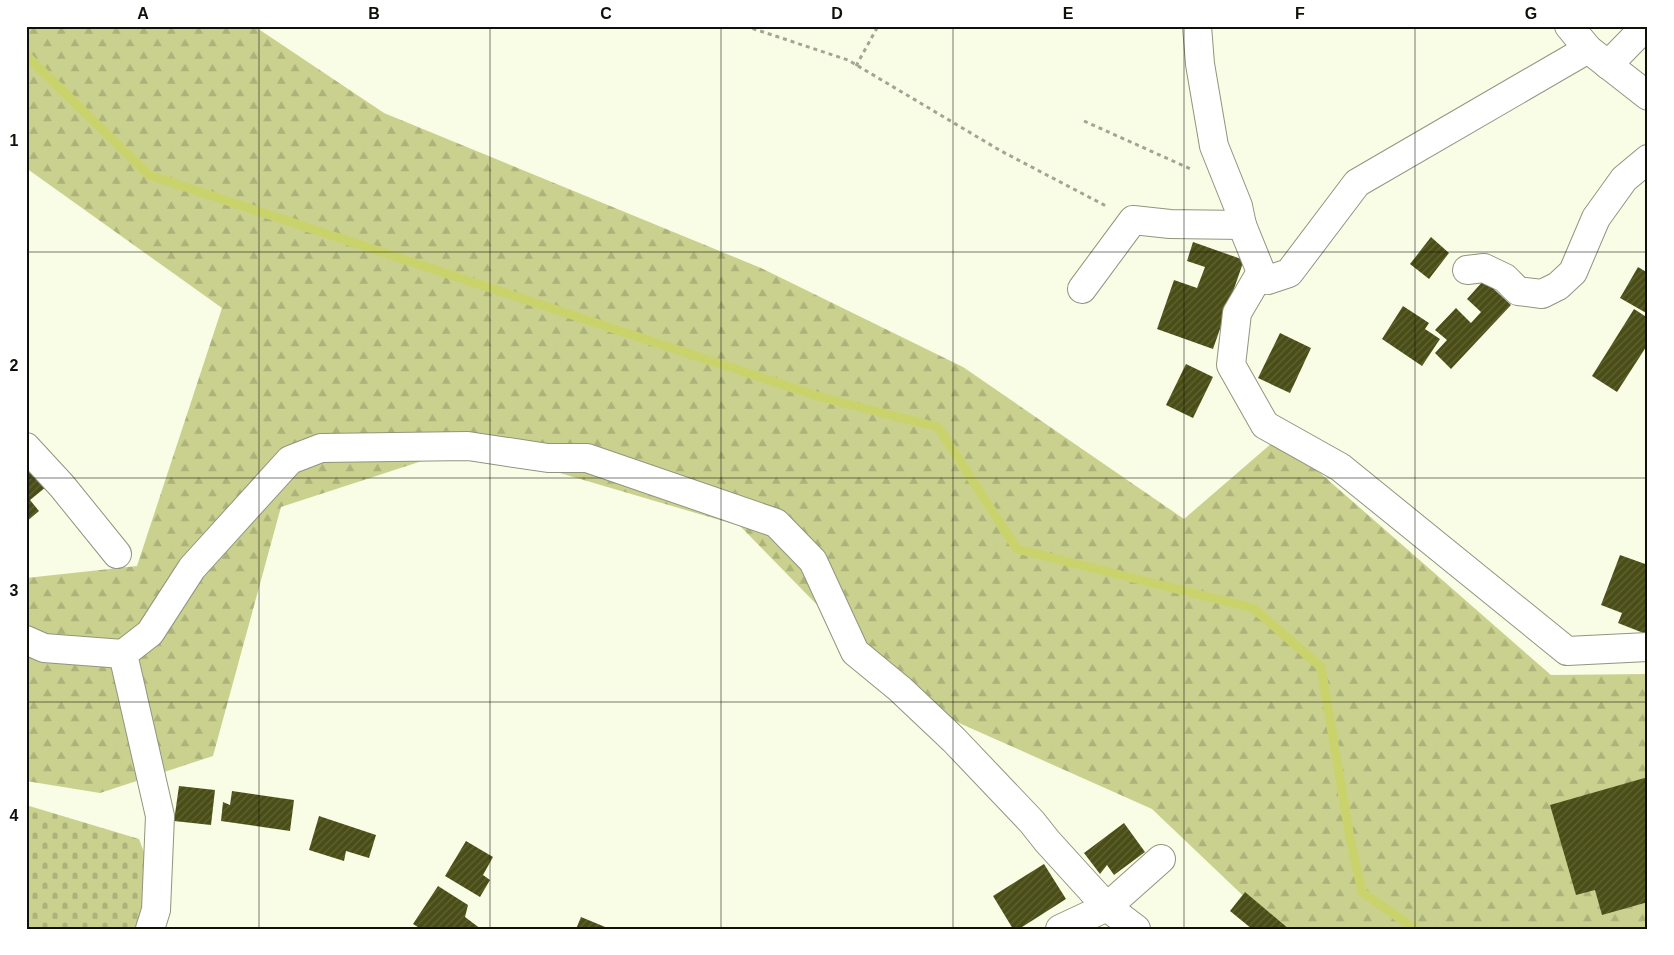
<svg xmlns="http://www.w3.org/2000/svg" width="1674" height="955" font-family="Arial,sans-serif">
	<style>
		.forest { fill: url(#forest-firs) }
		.cemetery { fill: url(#cemetery-stones) }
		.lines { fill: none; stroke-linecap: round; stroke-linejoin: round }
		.stream { stroke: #cad36b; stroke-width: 9 }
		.building { fill: url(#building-hatch) }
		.minor-casing { stroke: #92947f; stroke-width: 30 }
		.path { stroke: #a3a594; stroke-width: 3; stroke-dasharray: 4 4; stroke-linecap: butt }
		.minor { stroke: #fff; stroke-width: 28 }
		.grid { fill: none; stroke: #0f1008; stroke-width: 1; stroke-opacity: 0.55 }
		.neatline { fill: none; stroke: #0f1008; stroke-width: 2 }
		.grid-label { font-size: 16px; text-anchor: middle; font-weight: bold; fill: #0f1008 }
	</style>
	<defs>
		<pattern id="forest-firs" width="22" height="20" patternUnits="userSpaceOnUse" patternTransform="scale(1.25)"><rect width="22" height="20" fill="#cad18e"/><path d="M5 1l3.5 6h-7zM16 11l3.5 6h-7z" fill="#acb279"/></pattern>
		<pattern id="cemetery-stones" width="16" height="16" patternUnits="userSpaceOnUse" patternTransform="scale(1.25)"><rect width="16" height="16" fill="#cad18e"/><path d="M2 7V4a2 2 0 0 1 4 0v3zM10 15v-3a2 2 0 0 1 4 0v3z" fill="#acb279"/></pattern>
		<pattern id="building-hatch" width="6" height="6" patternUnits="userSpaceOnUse" patternTransform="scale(1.25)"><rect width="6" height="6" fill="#4a4e16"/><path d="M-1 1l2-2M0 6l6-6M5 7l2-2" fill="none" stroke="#606336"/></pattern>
	</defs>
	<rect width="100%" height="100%" fill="#fafde6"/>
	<path class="forest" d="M26,26H254L384,113L761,268L963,367L1184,519L1279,437L1551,675L1648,674V929H1278L1152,809L912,702L740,526L468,446L281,507L213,756L100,793L26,781V578L137,566L222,308L26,168Z"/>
	<path class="cemetery" d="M26,805L139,839L145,855L142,929H26Z"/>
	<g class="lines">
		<path class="stream" d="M26,55L149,175L820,397L938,427L1017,549L1253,608L1321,667L1350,838L1362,892L1415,929"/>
	</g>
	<g class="building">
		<path d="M1431,237L1449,253L1429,279L1410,264Z"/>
		<path d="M1193,242L1244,260L1213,349L1157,329L1174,280L1197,288L1205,267L1187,261Z"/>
		<path d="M1638,267L1648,273V314L1620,298Z"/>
		<path d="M1484,280L1511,305L1451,369L1435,353L1447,340L1435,330L1456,308L1471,323L1481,312L1467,299Z"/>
		<path d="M1403,306L1429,323L1425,329L1440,339L1422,366L1382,339Z"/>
		<path d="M1634,309L1648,318V344L1617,392L1592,376Z"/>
		<path d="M1280,333L1311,348L1290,393L1258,378Z"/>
		<path d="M1186,364L1213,377L1193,418L1166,405Z"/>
		<path d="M26,464L46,487L30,500L39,511L26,522Z"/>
		<path d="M1620,555L1648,565V629L1646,634L1618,623L1622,613L1601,605Z"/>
		<path d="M1648,777V902L1602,915L1595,890L1576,895L1550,805Z"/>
		<path d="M179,786L215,790L211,825L174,821Z"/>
		<path d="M232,791L294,800L290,831L221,821L223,802L230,805Z"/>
		<path d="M319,816L376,835L369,858L346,851L344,861L309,850Z"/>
		<path d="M1124,823L1145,852L1114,875L1107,865L1100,874L1084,853Z"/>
		<path d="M466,841L493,857L483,875L490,880L480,897L445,876Z"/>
		<path d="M1044,864L1066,899L1019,929H1013L993,896Z"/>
		<path d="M438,886L468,905L465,917L481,929H421L413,924Z"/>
		<path d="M1245,892L1289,929H1252L1230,911Z"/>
		<path d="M581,917L610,929H576Z"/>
	</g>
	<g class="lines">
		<defs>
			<g id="minor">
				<path d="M1197,26L1200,64L1214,146L1238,206L1242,225L1261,272L1237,313L1231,365L1265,425L1340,467L1567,651L1648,647"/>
				<path d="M1569,26L1588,49L1648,96"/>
				<path d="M1608,65L1646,26"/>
				<path d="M1467,270L1484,268L1505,278L1518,291L1542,294L1558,286L1573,272L1596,218L1624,179L1648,159"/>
				<path d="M1261,272L1268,280L1289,273L1357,183L1588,49"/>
				<path d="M1082,289L1133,220L1170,224L1242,225"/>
				<path d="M26,447L62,486L117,554"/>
				<path d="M26,640L44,648L123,654"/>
				<path d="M150,929L156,910L160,816L123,654L150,633L192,568L290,460L321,448L468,446L548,458H587L776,523L813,561L855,652L900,689L954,740L1032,822L1047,841L1107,907L1136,929"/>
				<path d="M1060,929L1107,907L1161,859"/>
			</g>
		</defs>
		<use href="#minor" class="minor-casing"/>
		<g class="path">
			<path d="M745,26L848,60L1001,151L1108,207"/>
			<path d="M856,66L878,26"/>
			<path d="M1084,121L1193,170"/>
		</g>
		<use href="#minor" class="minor"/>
	</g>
	<path class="grid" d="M259,26V929M490,26V929M721,26V929M953,26V929M1184,26V929M1415,26V929M26,252H1648M26,478H1648M26,702H1648"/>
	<rect width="1674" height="955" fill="none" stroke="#ffffff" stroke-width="55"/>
	<rect x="28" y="28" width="1618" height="900" class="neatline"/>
	<g class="grid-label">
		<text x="143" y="19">A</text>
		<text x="374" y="19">B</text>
		<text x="606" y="19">C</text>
		<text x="837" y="19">D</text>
		<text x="1068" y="19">E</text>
		<text x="1300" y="19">F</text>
		<text x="1531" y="19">G</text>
		<text x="14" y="146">1</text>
		<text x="14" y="371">2</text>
		<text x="14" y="596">3</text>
		<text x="14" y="821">4</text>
	</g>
</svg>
